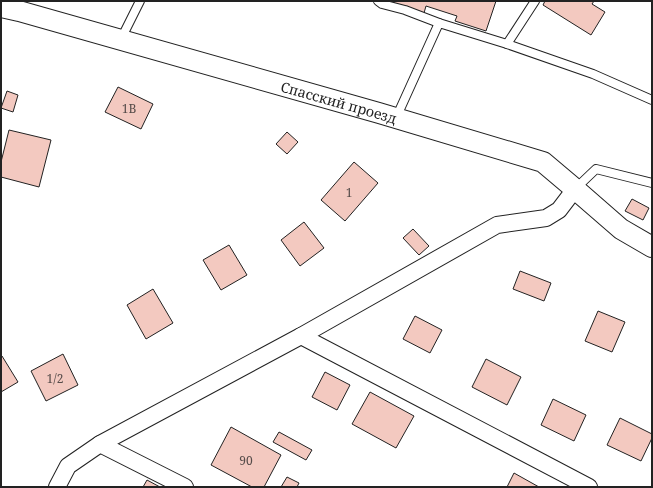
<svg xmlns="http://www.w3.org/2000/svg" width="653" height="488" font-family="'Noto Serif',serif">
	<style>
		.building { fill: #f3c9c0; stroke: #222 }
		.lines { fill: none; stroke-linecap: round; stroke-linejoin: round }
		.service-casing { stroke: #222; stroke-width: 10 }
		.minor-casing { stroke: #222; stroke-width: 18 }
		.tertiary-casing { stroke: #222; stroke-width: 22 }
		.service { stroke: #fff; stroke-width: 8 }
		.minor { stroke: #fff; stroke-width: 16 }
		.tertiary { stroke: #fff; stroke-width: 20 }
		.labels { text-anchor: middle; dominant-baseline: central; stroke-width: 3; stroke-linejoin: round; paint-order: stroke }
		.number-label { font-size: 12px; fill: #564c4a }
		.street-label { font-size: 14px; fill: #222; stroke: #fff }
	</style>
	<rect width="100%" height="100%" fill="#fff"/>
	<g class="building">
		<path d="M388,1H496L486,31L455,21L457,16L426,6L424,13Z"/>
		<path d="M545,1H594L592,4L605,12L591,35L543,5Z"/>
		<path d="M118,87L153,104L141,129L105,112Z"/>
		<path d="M7,91L18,95L13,112L1,108Z"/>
		<path d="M9,130L51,140L39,187L1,177V162Z"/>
		<path d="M287,132L298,142L287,154L276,144Z"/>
		<path d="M354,162L378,183L345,221L321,200Z"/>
		<path d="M632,199L649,208L643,220L625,211Z"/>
		<path d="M304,222L324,248L300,266L281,240Z"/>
		<path d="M413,229L429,246L419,255L403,238Z"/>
		<path d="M229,245L247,275L221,290L203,260Z"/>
		<path d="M520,271L551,283L544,301L513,289Z"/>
		<path d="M153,289L173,323L146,339L127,305Z"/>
		<path d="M598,311L625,322L612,352L585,341Z"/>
		<path d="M415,316L442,330L430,353L403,339Z"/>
		<path d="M63,354L78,385L46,401L31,371Z"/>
		<path d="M1,356H2L18,382L1,392Z"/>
		<path d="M486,359L521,377L507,405L472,387Z"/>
		<path d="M325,372L350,385L337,410L312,397Z"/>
		<path d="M370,392L414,416L396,448L352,424Z"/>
		<path d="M553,399L586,415L574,441L541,425Z"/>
		<path d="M620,418L652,434V438L641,461L607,445Z"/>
		<path d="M231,427L281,455L264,487H252L211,465Z"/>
		<path d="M279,432L312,450L306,460L273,442Z"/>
		<path d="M514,473L539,487H507Z"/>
		<path d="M287,477L299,483L297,487H281Z"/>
		<path d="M147,480L160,487H143Z"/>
	</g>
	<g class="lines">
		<defs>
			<g id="service">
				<path d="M378,1L382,4L405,10L439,23"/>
				<path d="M121,39L140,1"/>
				<path d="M507,44L535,1"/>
				<path d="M396,118L439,23L507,44L593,74L652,100"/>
				<path d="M575,189L596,169L652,183"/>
			</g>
			<g id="minor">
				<path d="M301,336L589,487"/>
				<path d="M100,444L185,487"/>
				<path d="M57,487L68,466L100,444L301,336L497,225L546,218L559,210L575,189"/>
			</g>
			<g id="tertiary">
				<path id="s1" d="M1,7L19,11L379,113L543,162L575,189L621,229L652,247"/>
			</g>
		</defs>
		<use href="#service" class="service-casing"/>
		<use href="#minor" class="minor-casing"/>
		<use href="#tertiary" class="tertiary-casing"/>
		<use href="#service" class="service"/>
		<use href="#minor" class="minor"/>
		<use href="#tertiary" class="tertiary"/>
	</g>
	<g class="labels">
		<g class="number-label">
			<text x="129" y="108">1В</text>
			<text x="349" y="192">1</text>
			<text x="55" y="378">1/2</text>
			<text x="246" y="460">90</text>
		</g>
		<g class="street-label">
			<text stroke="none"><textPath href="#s1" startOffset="351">Спасский проезд</textPath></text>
		</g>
	</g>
	<rect width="653" height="488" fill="none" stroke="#222222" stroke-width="4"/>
</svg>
